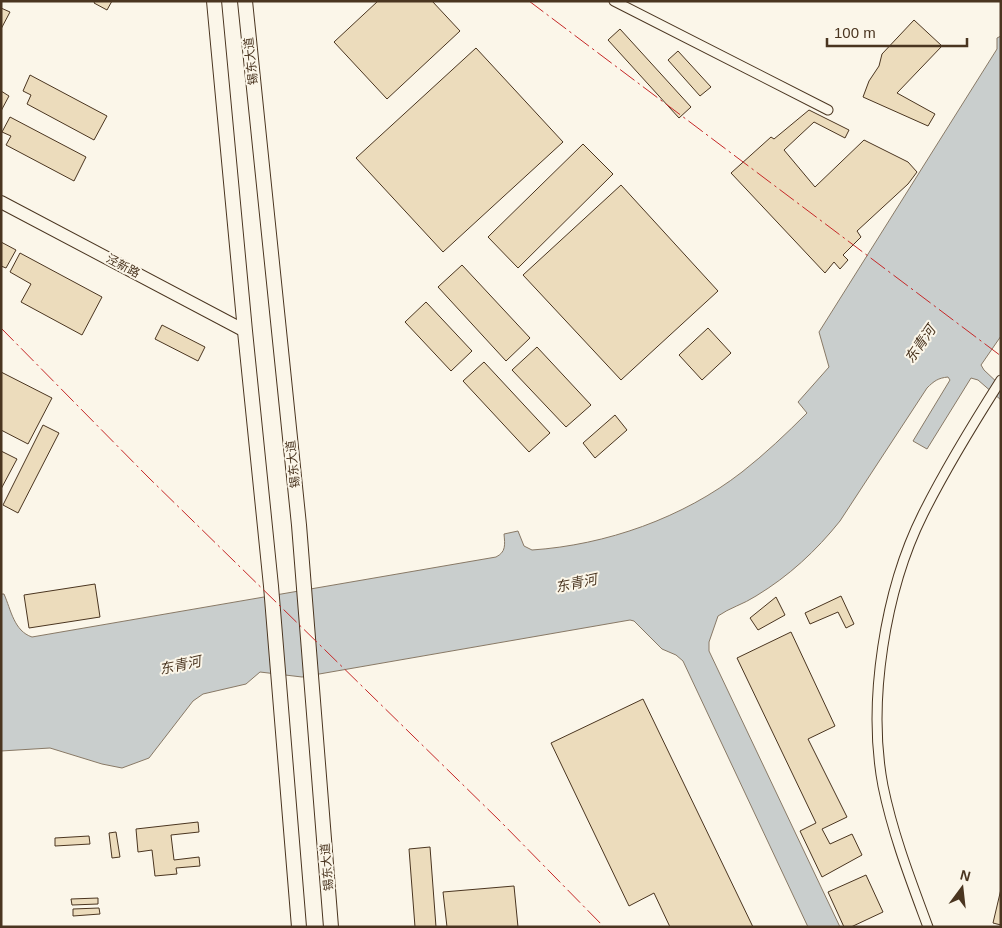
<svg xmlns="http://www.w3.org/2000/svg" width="1002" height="928" font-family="Helvetica,'Noto Sans SC',sans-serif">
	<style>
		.water { fill: #c9cecd; stroke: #887966 }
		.building { fill: #ecdcbc; stroke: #4a3520 }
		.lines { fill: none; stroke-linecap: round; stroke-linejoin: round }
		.street-casing { stroke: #4a3520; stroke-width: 11 }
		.secondary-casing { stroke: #4a3520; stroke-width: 14 }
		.primary-casing { stroke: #4a3520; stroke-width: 16 }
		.street { stroke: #fbf6e9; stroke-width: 9 }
		.secondary { stroke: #fbf6e9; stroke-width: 12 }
		.primary { stroke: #fbf6e9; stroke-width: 14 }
		.power { stroke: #c62828; stroke-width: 1; stroke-dasharray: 18 4 2.5 4; stroke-linecap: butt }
		.labels { text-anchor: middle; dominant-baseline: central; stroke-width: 4; stroke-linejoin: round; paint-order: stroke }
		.street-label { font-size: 12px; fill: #4a3520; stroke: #fbf6e9 }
		.water-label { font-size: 14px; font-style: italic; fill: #4a3520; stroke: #fbf6e9 }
	</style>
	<rect width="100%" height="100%" fill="#fbf6e9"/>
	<path class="water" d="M1001,36V336L981,365L984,370L1001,386V400L978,380L971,378L927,449L913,441L950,380L948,377C938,378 934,381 927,388L840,521C816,551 789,576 756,596C744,604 729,608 718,616L709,642V651L840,927H808L683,661L676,655L662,649L634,621L630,620L302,677L260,672L246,684L203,694L193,701L149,758L122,768L102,764L50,748L1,751V594H4C11,610 14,631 32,637L496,557C506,552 505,545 504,534L518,531L524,546L532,550C606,545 683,518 742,472C765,454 786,434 807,413L798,402L829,367L819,332L997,49V38Z"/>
	<g class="building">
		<path d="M95,1H112L107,10L94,3Z"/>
		<path d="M378,1H432L460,31L387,99L334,42Z"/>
		<path d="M1,8L10,12L1,29Z"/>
		<path d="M914,20L942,46L897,93L935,114L928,126L863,97L869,81L879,66L882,54Z"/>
		<path d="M620,29L691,107L679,118L608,40Z"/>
		<path d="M476,48L563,142L443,252L356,158Z"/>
		<path d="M678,51L711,87L700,96L668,60Z"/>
		<path d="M30,75L107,116L94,140L27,104L31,95L23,91Z"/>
		<path d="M1,91L9,96L1,111Z"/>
		<path d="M809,110L849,130L845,138L814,122L784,150L815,187L864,140L908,162L917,172L908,184L857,231L861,237L843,255L848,260L840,269L834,262L825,273L731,173L771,137L774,139Z"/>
		<path d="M10,117L86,157L74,181L6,145L11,136L2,132Z"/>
		<path d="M583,144L613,174L518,268L488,237Z"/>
		<path d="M621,185L718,291L621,380L523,275Z"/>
		<path d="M1,242L16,250L6,268L1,266Z"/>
		<path d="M20,253L102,297L82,335L21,302L31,284L10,272Z"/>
		<path d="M462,265L530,338L506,361L438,287Z"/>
		<path d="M426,302L472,351L451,371L405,322Z"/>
		<path d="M162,325L205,347L198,361L155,339Z"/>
		<path d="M708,328L731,353L702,380L679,355Z"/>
		<path d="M537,347L591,405L566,427L512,370Z"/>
		<path d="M484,362L550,433L529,452L463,381Z"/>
		<path d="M1,372L52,398L28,444L1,430Z"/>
		<path d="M615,415L627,430L595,458L583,443Z"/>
		<path d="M43,425L59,433L18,513L3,505Z"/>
		<path d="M1,451L17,459L1,489Z"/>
		<path d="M95,584L100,617L29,628L24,595Z"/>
		<path d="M841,596L854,624L846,628L838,612L810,624L805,613Z"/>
		<path d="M776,597L785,615L758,630L750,618Z"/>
		<path d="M791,632L835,726L808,739L847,817L822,829L830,844L852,834L862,855L822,877L800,831L816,823L737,658Z"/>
		<path d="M643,699L753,927H670L654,893L629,906L551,743Z"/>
		<path d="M198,822L199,832L171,835L174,860L199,857L200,866L176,868L177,874L155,876L152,850L138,852L136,829Z"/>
		<path d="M116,832L120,857L112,858L109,833Z"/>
		<path d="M89,836L90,844L55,846V838Z"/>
		<path d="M430,847L436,927H415L409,849Z"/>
		<path d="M866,875L883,912L851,927H844L828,892Z"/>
		<path d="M514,886L518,927H447L443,892Z"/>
		<path d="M1001,889V925L993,923Z"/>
		<path d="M98,898V904L72,905L71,899Z"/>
		<path d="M99,908L100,914L73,916V909Z"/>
	</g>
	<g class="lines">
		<defs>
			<g id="street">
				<path d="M614,1L828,110"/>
				<path d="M928,927C911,881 893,835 883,786C867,702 885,590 923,514C946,468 973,424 1001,380"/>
			</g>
			<path id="secondary" d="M1,202L245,331"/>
			<g id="primary">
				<path d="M214,1L245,331L271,586L299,927"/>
				<path d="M245,1L299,525L331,927"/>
			</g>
		</defs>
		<use href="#street" class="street-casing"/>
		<use href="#secondary" class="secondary-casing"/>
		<use href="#primary" class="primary-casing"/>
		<use href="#street" class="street"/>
		<use href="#secondary" class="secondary"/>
		<use href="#primary" class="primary"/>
		<g class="power">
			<path d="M529,1L1001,356"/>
			<path d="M1,328L148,477L500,821L604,927"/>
		</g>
	</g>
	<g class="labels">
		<g class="street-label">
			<text transform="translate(251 61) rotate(-96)">锡东大道</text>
			<text transform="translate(123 266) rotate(28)">泾新路</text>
			<text transform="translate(293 464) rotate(-96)">锡东大道</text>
			<text transform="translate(327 867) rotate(-95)">锡东大道</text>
		</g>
		<g class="water-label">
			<text transform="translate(920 344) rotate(-55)">东青河</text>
			<text transform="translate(576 583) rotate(-12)">东青河</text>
			<text transform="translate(180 665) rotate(-12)">东青河</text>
		</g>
	</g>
	<rect width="1002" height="928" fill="none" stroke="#4a3520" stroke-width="5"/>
	<g transform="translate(962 888) rotate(15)" stroke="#fbf6e9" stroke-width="4" paint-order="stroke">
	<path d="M0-4L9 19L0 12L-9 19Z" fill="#4a3520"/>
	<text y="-8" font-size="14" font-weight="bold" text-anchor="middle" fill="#4a3520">N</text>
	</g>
	<path d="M827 38v8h140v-8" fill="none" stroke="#4a3520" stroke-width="2.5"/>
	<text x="834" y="38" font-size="15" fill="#4a3520" stroke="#fbf6e9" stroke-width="4" paint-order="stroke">100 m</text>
</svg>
